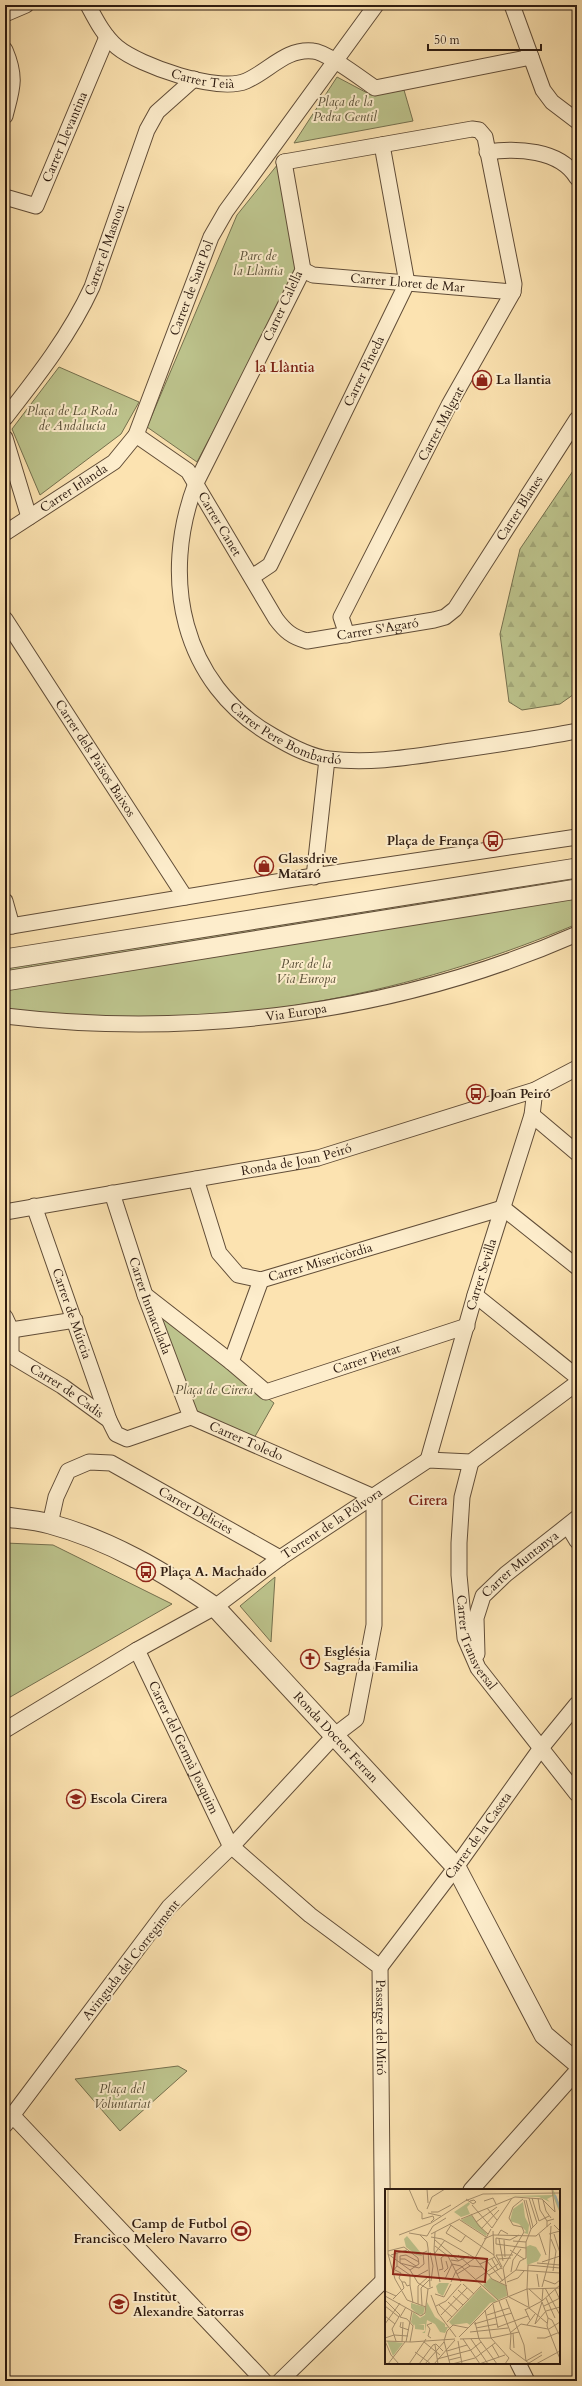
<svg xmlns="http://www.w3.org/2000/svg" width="582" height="2386" font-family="Cardo,serif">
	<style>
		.grass { fill: url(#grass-tufts); stroke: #75704e }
		.forest { fill: url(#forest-firs); stroke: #75704e }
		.park { fill: #bdc48d; stroke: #75704e }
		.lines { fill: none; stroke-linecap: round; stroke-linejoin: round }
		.minor-casing { stroke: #614d38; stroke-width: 17 }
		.tertiary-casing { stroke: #614d38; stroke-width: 21 }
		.minor { stroke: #fdedcc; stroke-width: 15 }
		.tertiary { stroke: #fdedcc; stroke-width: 19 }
		.labels { text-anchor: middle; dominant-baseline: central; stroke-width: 4; stroke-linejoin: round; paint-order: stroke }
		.street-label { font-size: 13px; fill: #2d1b10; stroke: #fdedcc }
		.park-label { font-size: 13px; font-style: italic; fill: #584e36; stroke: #fdedcc }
		.poi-label { font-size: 13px; font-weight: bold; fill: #2d1b10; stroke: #fdedcc; text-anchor: start }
		.neighbourhood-label { font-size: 14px; font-weight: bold; fill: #7a1f14; stroke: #fdedcc }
		.inset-river { fill: none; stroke: #a6bbb8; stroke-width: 2 }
		.inset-road { fill: none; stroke: #a99371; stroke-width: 1 }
		.view { fill: #8f2418; fill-opacity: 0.15; stroke: #8f2418; stroke-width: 2 }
		.inset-edge { fill: none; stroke: #2d1b10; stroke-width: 2 }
	</style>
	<defs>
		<pattern id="grass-tufts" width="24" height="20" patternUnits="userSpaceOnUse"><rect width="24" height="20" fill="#bdc48d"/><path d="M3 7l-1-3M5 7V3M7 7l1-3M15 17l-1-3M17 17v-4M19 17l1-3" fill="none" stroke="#a3a879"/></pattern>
		<pattern id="forest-firs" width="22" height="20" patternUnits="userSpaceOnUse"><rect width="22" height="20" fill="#bdc48d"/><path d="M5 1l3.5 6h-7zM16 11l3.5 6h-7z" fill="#a3a879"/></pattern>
	</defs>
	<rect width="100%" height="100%" fill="#fce3b1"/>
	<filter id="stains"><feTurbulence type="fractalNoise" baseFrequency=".005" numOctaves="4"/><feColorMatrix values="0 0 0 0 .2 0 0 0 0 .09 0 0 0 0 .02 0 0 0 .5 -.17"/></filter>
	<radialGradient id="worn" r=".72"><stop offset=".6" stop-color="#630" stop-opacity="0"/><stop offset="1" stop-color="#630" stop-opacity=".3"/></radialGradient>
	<path class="grass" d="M577,876V882L5,974V968Z"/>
	<path class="forest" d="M577,465V692L560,704L522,710L509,702L500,634L520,549Z"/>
	<g class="park">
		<path d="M337,77L371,95L404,90L413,121L294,143Z"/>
		<path d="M278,164L299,269L197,462L147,427L237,215Z"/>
		<path d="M59,367L139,402L121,434L40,495L12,429Z"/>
		<path d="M577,897V924C427,987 265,1023 101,1018C69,1016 37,1013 5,1011V989Z"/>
		<path d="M159,1313L274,1403L253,1440L191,1408Z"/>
		<path d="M5,1543L53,1545L172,1604L5,1700Z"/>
		<path d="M275,1577L271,1642L240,1606Z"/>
		<path d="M178,2066L187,2071L120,2131L75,2079Z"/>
	</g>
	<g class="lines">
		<defs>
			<g id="minor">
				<path id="s1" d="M88,5C96,20 104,36 117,47C140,66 218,93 246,81C269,71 286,48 313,51C327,52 363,80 375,88L531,57"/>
				<path d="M512,5L543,90L552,102L577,121"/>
				<path d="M5,14L26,5"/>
				<path d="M5,50C17,78 12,89 5,116"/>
				<path d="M487,152C516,148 560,149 577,178"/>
				<path id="s2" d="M284,162L303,270L196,483C160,577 181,684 273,736C290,746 310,757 329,759C371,764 410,757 452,751C494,745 536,739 577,731"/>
				<path d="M284,162L472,129L479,130L485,137L514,284L513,292L449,405L341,617L347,635"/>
				<path id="s3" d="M5,197L36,206L107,37"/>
				<path id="s4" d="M303,270L313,275L513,292"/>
				<path id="s5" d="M5,418C37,377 70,335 92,287L147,130L157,112L194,79"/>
				<path id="s6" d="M136,435L188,471L276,619C285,631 292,637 307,641L434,620L445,617L455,609L577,419"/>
				<path d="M5,438L29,517"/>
				<path id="s7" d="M5,533L114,462L136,435L211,237L226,211L376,5"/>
				<path id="s8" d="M252,577L270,565L407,283L382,145"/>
				<path id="s9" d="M5,619L185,897"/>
				<path d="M314,877L327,759"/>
				<path d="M5,901L12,926"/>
				<path d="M5,927L294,879L577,837"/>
				<path id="s10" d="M5,1016C198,1039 399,1012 577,934"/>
				<path d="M532,1115L577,1153"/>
				<path id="s11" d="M196,1179L219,1253L238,1275L261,1280L503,1208L577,1267"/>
				<path id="s12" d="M112,1193L145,1295L191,1417"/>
				<path id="s13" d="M34,1206L109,1420"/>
				<path id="s14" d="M5,1212L318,1158L535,1090L577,1068"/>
				<path id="s15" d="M145,1295L231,1362L266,1392L467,1326"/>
				<path d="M475,1295L577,1377"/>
				<path d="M5,1317L11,1330V1355"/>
				<path d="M5,1331L75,1320"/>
				<path id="s16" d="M5,1352L62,1386L109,1420L116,1434L127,1439L191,1417L374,1497V1625L356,1719L335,1735L234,1844L169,1907L5,2125"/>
				<path d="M231,1362L261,1280"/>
				<path id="s17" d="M428,1460L475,1295L532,1115L535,1090"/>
				<path id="s18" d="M471,1462L462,1497L459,1543V1575L465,1638L478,1668L577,1794"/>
				<path id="s19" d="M50,1524L56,1497L68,1471L89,1462L111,1463L280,1558"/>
				<path d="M568,1526L577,1541"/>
				<path id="s20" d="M137,1650L230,1845L310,1915L380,1967L383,2281"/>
				<path id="s21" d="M477,1654L476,1618L483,1596L506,1574L577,1518"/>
				<path id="s22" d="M5,1730L137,1650L215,1607L280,1558L428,1460L471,1462L577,1383"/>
				<path id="s23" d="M380,1967L456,1867L541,1748L577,1704"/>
				<path d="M12,2115L264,2381"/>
				<path d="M471,2190L577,2071"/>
				<path d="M518,2363L527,2381"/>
				<path d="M280,2381L386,2278"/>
			</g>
			<g id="tertiary">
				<path d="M5,959L577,868"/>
				<path d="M5,981L577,889"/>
				<path id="s24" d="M5,1517C20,1519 36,1520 50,1524C110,1540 164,1572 215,1607L456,1867L544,2035L577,2063"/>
			</g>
		</defs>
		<use href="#minor" class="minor-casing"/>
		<use href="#tertiary" class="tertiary-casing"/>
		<use href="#minor" class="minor"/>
		<use href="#tertiary" class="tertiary"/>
	</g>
	<defs>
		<symbol id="shop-ring" viewBox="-11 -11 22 22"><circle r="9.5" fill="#fdedcc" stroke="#8f2418" stroke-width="1.5"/><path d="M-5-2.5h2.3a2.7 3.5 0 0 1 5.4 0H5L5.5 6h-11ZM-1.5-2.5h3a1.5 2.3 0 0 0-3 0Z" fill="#8f2418"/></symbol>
		<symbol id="bus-ring" viewBox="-11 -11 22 22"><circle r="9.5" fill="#fdedcc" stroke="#8f2418" stroke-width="1.5"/><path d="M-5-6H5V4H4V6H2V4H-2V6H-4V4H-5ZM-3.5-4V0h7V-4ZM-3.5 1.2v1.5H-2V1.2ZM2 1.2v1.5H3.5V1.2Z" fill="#8f2418"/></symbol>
		<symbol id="church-ring" viewBox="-11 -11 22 22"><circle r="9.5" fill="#fdedcc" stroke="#8f2418" stroke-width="1.5"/><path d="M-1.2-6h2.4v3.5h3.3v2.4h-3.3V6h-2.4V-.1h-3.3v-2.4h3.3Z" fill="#8f2418"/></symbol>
		<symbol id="school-ring" viewBox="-11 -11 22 22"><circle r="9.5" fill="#fdedcc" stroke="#8f2418" stroke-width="1.5"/><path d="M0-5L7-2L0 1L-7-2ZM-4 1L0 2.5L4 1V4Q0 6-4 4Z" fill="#8f2418"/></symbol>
		<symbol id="stadium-ring" viewBox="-11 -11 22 22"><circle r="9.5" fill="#fdedcc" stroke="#8f2418" stroke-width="1.5"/><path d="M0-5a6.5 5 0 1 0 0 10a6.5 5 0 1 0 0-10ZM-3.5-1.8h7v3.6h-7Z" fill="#8f2418"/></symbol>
	</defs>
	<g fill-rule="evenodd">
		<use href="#shop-ring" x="471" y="369" width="22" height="22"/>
		<use href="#bus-ring" x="482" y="830" width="22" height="22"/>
		<use href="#shop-ring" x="253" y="855" width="22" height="22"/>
		<use href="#bus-ring" x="465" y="1083" width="22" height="22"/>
		<use href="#bus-ring" x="135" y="1561" width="22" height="22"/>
		<use href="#church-ring" x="299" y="1648" width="22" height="22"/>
		<use href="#school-ring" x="65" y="1788" width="22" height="22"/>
		<use href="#stadium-ring" x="230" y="2220" width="22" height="22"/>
		<use href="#school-ring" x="108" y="2293" width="22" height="22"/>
	</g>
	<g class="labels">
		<g class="street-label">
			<text stroke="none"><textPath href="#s1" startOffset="144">Carrer Teià</textPath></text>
			<text stroke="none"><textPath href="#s3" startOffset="107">Carrer Llevantina</textPath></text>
			<text stroke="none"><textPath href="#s5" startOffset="197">Carrer el Masnou</textPath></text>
			<text stroke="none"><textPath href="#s4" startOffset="106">Carrer Lloret de Mar</textPath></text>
			<text stroke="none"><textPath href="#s7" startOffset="322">Carrer de Sant Pol</textPath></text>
			<text transform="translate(283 306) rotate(-65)">Carrer Calella</text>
			<text stroke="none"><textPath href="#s8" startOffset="237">Carrer Pineda</textPath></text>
			<text transform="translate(441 424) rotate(-62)">Carrer Malgrat</text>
			<text stroke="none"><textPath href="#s7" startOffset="82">Carrer Irlanda</textPath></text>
			<text stroke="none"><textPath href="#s6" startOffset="547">Carrer Blanes</textPath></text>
			<text stroke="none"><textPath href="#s6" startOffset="125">Carrer Canet</textPath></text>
			<text stroke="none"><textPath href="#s6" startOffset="346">Carrer S'Agaró</textPath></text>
			<text stroke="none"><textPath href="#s2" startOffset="648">Carrer Pere Bombardó</textPath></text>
			<text stroke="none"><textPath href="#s9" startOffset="166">Carrer dels Països Baixos</textPath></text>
			<text stroke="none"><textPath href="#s10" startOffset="292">Via Europa</textPath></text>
			<text stroke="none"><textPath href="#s14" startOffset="296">Ronda de Joan Peiró</textPath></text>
			<text stroke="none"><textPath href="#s11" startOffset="192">Carrer Misericòrdia</textPath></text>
			<text stroke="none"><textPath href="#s17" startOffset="193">Carrer Sevilla</textPath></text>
			<text stroke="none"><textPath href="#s12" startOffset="119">Carrer Inmaculada</textPath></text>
			<text stroke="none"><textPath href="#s13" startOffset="114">Carrer de Múrcia</textPath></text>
			<text stroke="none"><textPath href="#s15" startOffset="261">Carrer Pietat</textPath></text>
			<text stroke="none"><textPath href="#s16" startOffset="73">Carrer de Cadis</textPath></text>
			<text stroke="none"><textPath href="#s16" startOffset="280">Carrer Toledo</textPath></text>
			<text stroke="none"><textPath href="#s19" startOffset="198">Carrer Delicies</textPath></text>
			<text stroke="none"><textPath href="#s22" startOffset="387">Torrent de la Pólvora</textPath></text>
			<text stroke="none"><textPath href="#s21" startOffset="108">Carrer Muntanya</textPath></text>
			<text stroke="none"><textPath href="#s18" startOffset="185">Carrer Transversal</textPath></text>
			<text stroke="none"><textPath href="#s24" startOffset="409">Ronda Doctor Ferran</textPath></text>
			<text stroke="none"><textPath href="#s20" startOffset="108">Carrer del Germà Joaquim</textPath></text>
			<text stroke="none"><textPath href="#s23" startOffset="164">Carrer de la Caseta</textPath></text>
			<text transform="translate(131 1960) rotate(-52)">Avinguda del Corregiment</text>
			<text stroke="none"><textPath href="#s20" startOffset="470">Passatge del Miró</textPath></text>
		</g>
		<g class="park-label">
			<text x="345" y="102">Plaça de la<tspan x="345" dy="15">Pedra Gentil</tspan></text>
			<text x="258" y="256">Parc de<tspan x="258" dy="15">la Llàntia</tspan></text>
			<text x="72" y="411">Plaça de La Roda<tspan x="72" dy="15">de Andalucía</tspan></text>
			<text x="306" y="964">Parc de la<tspan x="306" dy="15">Via Europa</tspan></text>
			<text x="214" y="1390">Plaça de Cirera</text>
			<text x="122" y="2089">Plaça del<tspan x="122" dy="15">Voluntariat</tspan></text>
		</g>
		<g class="poi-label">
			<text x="496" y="380">La llantia</text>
			<text x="479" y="841" text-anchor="end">Plaça de França</text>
			<text x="278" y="859">Glassdrive<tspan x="278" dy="15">Mataró</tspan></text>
			<text x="490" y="1094">Joan Peiró</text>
			<text x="160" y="1572">Plaça A. Machado</text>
			<text x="324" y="1652">Església<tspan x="324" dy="15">Sagrada Familia</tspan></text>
			<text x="90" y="1799">Escola Cirera</text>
			<text x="227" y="2224" text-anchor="end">Camp de Futbol<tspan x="227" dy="15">Francisco Melero Navarro</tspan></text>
			<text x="133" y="2297">Institut<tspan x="133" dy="15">Alexandre Satorras</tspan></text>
		</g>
		<g class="neighbourhood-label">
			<text x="285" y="367">la Llàntia</text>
			<text x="428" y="1500">Cirera</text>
		</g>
	</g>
	<g transform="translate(385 2189)">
		<rect width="175" height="175" fill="#fce3b1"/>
		<path d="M168,0L175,16L174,22L168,7L162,10L165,13L154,8L120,7L168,6Z" fill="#bdc48d"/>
		<path d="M22,47L36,64L37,67L31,66L21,58L19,50Z" fill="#bdc48d"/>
		<path d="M145,56L151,58L156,66L153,72L142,76L141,58Z" fill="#bdc48d"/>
		<path d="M84,13L85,15L82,18L85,25L76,28L69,23ZM138,13L140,28L144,36L143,45L139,44L141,42L134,35L125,32L128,20ZM86,26L102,45L101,47L76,31ZM105,89L121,97L122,107L113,111L98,96ZM54,94H64L58,107L53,104L51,97ZM96,98L112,112L105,114L85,136L82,134L67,136L64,133ZM42,113L50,128L60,135V138H63L60,144L55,143L50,135L42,131L40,144H37L40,142V135H33L39,136V141L30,140V135L29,137L26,133L28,123L35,129L40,126ZM26,114L40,118L38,126L32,125L26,119ZM2,152L18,154L8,167Z" fill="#bdc48d"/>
		<path class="inset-river" d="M170,6L175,20"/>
		<path class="inset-road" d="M3,0V65L10,90L22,111L41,118M24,0L33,21L37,24M42,0L43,14M167,0L170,23M147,9L154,32L164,27M153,9L155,21L162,32M81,10L88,15L91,13L89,11L85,12M139,11L146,40M141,11L148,38M158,11L161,22L166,29M99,12L108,9L111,15M87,16L107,39M102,19L112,31M42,20L47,8L60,0M46,23H53L66,16M37,24V30L48,27L49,30L46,33M43,24L56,27M86,25L94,37L103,45M76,30L130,8L157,10L170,23M75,31L101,48M91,33L112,18M64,35L109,66M66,36L61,44L76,53L81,46M162,38V32L169,30M107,39L127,9M96,40L114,21M108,42L109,67L117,80M50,43L49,61L55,93M24,44L42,47L48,37L61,29M46,45L75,30M154,45L161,66M164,45L175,42L169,36M169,45L175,64M14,46L46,34L80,12L98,5L175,4M35,46L42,53L43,59M113,46L116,41L123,45M134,46L125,51L111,49V55L141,59M46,48L57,50L90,69L107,90L122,97M99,50L108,46L151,47L166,34M114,50L118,72M166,50L171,62L168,82M50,51L74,72M119,51L120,68M128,52L141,53M50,57L63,67L76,93M43,59L45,98M125,61L139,70M3,62L19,58L33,69L34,75L25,81M45,63L48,77L46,92M50,64L60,51M3,65L25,81M6,66L22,61M73,66L85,77M111,66L117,78M111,66H128M90,69L106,40M15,70H20L31,77M107,70L113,81M113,70L126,69M66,71L73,72L84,67M102,72L118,92M157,73L175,67M15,74L34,79L39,75L38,64L42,62M15,74V67L21,66L34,73M152,74L175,76M95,75L110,68M143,76L142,100L144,119L162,134M143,76L175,79M12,77L25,86M118,79L139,43L137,38L128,36L124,29L128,18L138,10M118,79L123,108M10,81L16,84L14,89L17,93M25,81L33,94L43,100M54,81L58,80L56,69L61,65M131,81L135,72L141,69V53L146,40L152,34L144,9M8,82L12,77V64M59,83L63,79L61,72M126,83L128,71L136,60M72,85L85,77L97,78M152,85L154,98M104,86L116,79M30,88L43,81M60,90L67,75L76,77L113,111M90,91L113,75M159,91L170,95L175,91M66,93L71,82L90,69M115,93L131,81L175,84M122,93L133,89L139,82M78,95L89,105M25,96L28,114M157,98L164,72L166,37M160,99L175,126M144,100L157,112M170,100L175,111M73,101L84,111M0,102L11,107M50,105L59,108L66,95M46,106L53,124L71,148M0,107L36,127L40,124L43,100L48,98M68,107L78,116M124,108L143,118M161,109L170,129M8,110L19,99L17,93H20L22,97L25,96V86M121,110L139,156L141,172L157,163M0,111L15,126L7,140L11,152M114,112L126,145L125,160L145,175M157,112L158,99M63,113L73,122M157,113L163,129L162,137L175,170M33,115V97L44,87M108,115L113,139M37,116L36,99L44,91M54,116L67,128M0,117L14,128M51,117L61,112L76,95M159,117L175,109M21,118L15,128L22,130L28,137L25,153M140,120L145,131M100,121L106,149L124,169L120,175M140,121L157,112L175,96M56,126L82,99M102,126L124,119M0,127L10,135M163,129L167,131L175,147M16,133L15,138L24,141M62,133L96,97M90,133L94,150L112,175M0,135L15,114M89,135L127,124M136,135L163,140M150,135L161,122L175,118M150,135L157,113M142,136L150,125M113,138L143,127M91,139L112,135M164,140L175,133M85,143L123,139M125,144L136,135M128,144L129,159M74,148L108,114L142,100L175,99M0,149L9,146L23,147M46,149L43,147L45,140L42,136L47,134M152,149H160L175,143M75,150L106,149L134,143M78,150L95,175M86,150L103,175M0,152L26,153L70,150M0,152L6,166L14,175M59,152L62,142L68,136L83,139M59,152L65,175M73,152L77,175M17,153L18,133M21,153L27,122M39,153L55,166M50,156L53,175M107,156L114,168M62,162L82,156M30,163L46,175M52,170L86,161L96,153M64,171L76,168M144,174L157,166M3,175L20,153M24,175L41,150M34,175L48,156L51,155L58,162M40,175L59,153M49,175L70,151M67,175L90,169L110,154M94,175L120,166M151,175L175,162"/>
		<path class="view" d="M10,62L102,70L100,93L8,85Z"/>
		<rect width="175" height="175" class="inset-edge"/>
	</g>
	<rect width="582" height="2386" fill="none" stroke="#fce3b1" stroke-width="20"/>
	<rect x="6" y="6" width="570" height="2374" fill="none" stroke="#2d1b10" stroke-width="2"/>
	<rect x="10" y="10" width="562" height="2366" fill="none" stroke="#2d1b10"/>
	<path d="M428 44v6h113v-6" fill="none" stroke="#2d1b10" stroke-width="2"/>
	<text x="434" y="44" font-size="12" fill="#2d1b10" stroke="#fdedcc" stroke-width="3" paint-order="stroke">50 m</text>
	<rect width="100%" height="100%" filter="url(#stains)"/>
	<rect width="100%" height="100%" fill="url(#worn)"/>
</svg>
